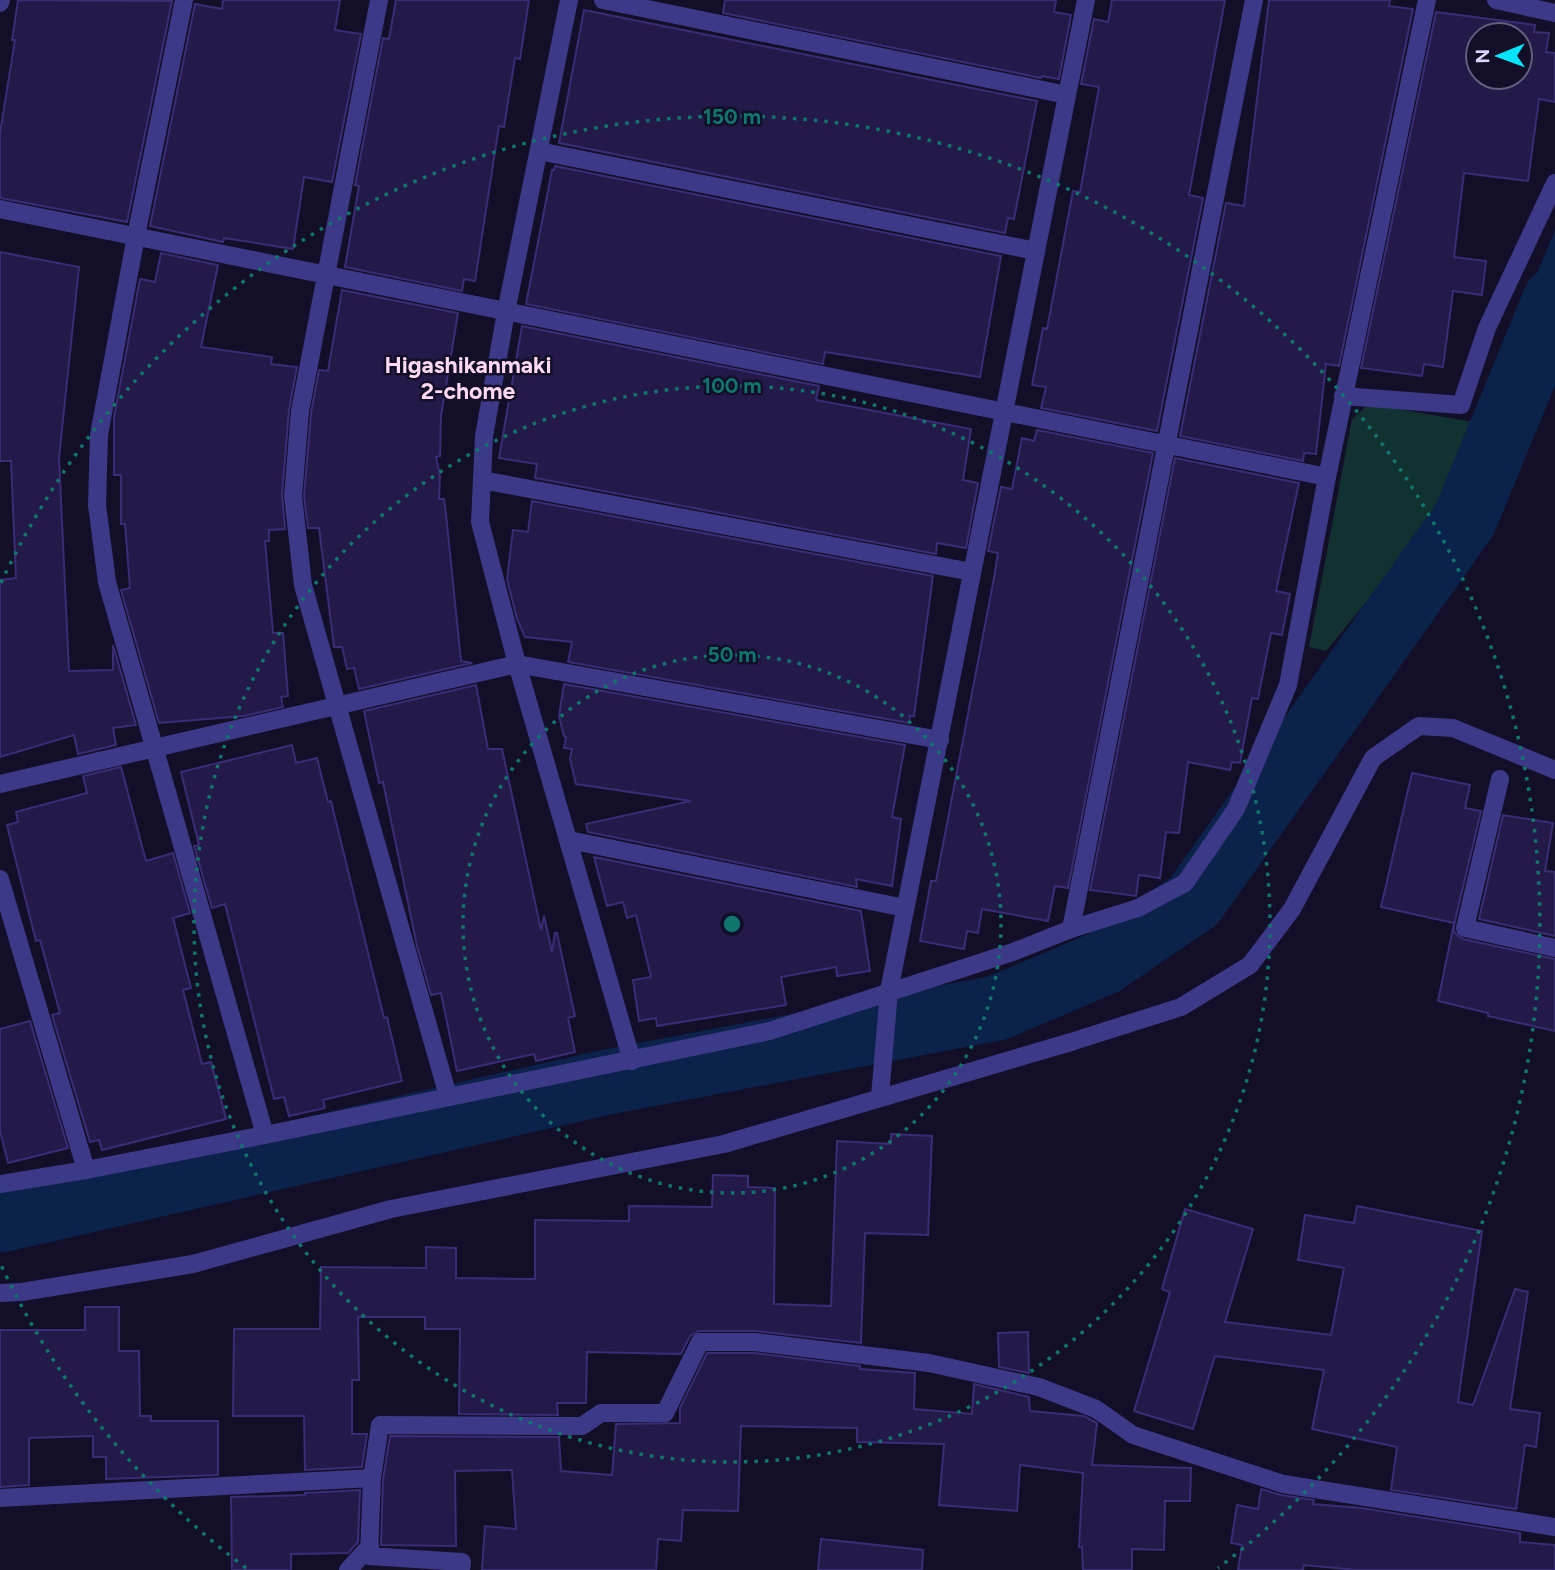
<svg xmlns="http://www.w3.org/2000/svg" width="1555" height="1570" font-family="Figtree,sans-serif">
	<style>
		.green { fill: #123231 }
		.water { fill: #0b224b }
		.lines { fill: none; stroke-linecap: round; stroke-linejoin: round }
		.river { stroke: #0b224b; stroke-width: 65 }
		.building { fill: #241a49; stroke: #3b2c76; stroke-width: 2; fill-rule: evenodd }
		.minor { stroke: #3c3988; stroke-width: 18 }
		.ring { fill: none; stroke: #0f766e; stroke-width: 3.5; stroke-dasharray: 3.5 7 }
		.labels { text-anchor: middle; dominant-baseline: central; stroke-width: 5; stroke-linejoin: round; paint-order: stroke }
		.neighbourhood-label { font-size: 23px; font-weight: bold; fill: #ffd8f1; stroke: #130f28 }
		.centre { fill: #0f766e; stroke: #130f28; stroke-width: 3.5 }
		.ring-label { font-size: 21px; text-anchor: middle; font-weight: bold; fill: #0f766e; stroke: #130f28; stroke-width: 5; stroke-linejoin: round; paint-order: stroke }
	</style>
	<rect width="100%" height="100%" fill="#130f28"/>
	<path class="green" d="M1369,404L1479,423L1453,496L1326,651L1309,647L1352,419Z"/>
	<path class="water" d="M1555,230V317L1530,378L1494,377Z"/>
	<g class="lines">
		<path class="river" d="M0,1220L607,1082L997,1008L1103,963L1194,901L1465,519L1555,300"/>
	</g>
	<g class="building">
		<path d="M18,0L172,1L127,222L0,198V133L15,40H12Z"/>
		<path d="M223,0H340L335,30L361,34L332,182L304,177L293,249L224,238L223,242L150,226L195,4L222,9Z"/>
		<path d="M396,0H529L520,59L515,58L504,127L499,126L475,281L464,279L462,291L345,267L359,186L355,185L383,38L389,39Z"/>
		<path d="M725,0H1056L1054,12L1071,15L1059,79L1042,76L1041,78L723,13Z"/>
		<path d="M1112,0H1225L1189,195L1203,198L1157,431L1041,408L1046,387L1032,385L1043,328L1047,329L1073,191L1080,192L1099,87L1081,84L1094,19L1108,22Z"/>
		<path d="M1269,0H1390L1389,6L1413,9L1339,366L1326,364L1316,454L1304,453L1303,461L1180,436L1226,203L1244,206Z"/>
		<path d="M584,10L1037,101L1014,219L1008,218L1005,233L559,143Z"/>
		<path d="M1436,12L1535,25L1534,32L1549,33L1546,52L1555,53V102L1539,99L1528,181L1464,173L1454,257L1486,261L1482,295L1453,291L1443,367L1424,364L1422,376L1361,368ZM1478,35H1520V77H1478Z"/>
		<path d="M555,166L1001,256L980,377L825,352L823,364L526,304L552,170H554Z"/>
		<path d="M0,252L79,267L59,458L69,671L113,670V645L136,725L113,728L116,745L78,754L74,735L0,757V580L16,578L11,461H0Z"/>
		<path d="M161,253L218,265L201,347L272,357L271,364L297,367L289,410L282,495L285,529L269,530V541H265L273,633H283L288,696L281,697L283,707L244,716L159,723L121,590L130,588L125,524H121V475H114V417L140,279L155,282Z"/>
		<path d="M342,290L458,313L441,416L440,456L436,457L440,476L439,499H444L446,514L461,661L472,663L359,689L354,668L347,669L342,647H334L319,528H308L304,496L311,413L319,370L328,371Z"/>
		<path d="M522,326L819,386L816,400L971,429L963,480L978,483L966,548L937,543L936,554L535,478L537,464L499,458Z"/>
		<path d="M1037,430L1153,453L1068,888L1055,886L1048,921L982,909L978,933L967,931L964,949L920,941L931,881H936L994,578L998,553L988,551L1001,487L1012,489L1022,438L1034,441Z"/>
		<path d="M1175,458L1299,483L1276,591L1290,594L1282,635L1271,633L1258,699L1252,698L1240,763L1232,762L1230,770L1188,762L1179,833L1166,832L1160,878L1139,875L1136,896L1090,890Z"/>
		<path d="M532,501L933,576L914,716H910L909,723L568,662L572,642L525,637L517,619L507,579L513,530L528,532Z"/>
		<path d="M564,684L905,745L892,817L901,819L892,886L856,879L857,887L588,832L586,824L691,801L576,784L570,759L572,749L564,748L566,737L564,736L559,716Z"/>
		<path d="M476,685L488,749H502L541,930L544,916L552,952L555,933H557L575,1016L568,1018L575,1052L536,1061L534,1054L457,1071L441,993L431,995L417,946L383,782L379,783L364,711Z"/>
		<path d="M292,745L296,763L317,758L328,802L331,801L384,1018L387,1017L402,1081L323,1100L325,1108L289,1116L284,1097L274,1099L225,904L212,908L194,846L199,845L181,772Z"/>
		<path d="M121,767L146,861L173,853L190,913L173,918L191,988L183,990L202,1064L211,1062L226,1119L102,1150L99,1140L90,1142L52,1015L60,1013L40,940L36,941L7,825L18,822L16,812L87,793L83,776Z"/>
		<path d="M1412,773L1470,785L1465,808L1481,811L1454,925V932L1463,939L1555,959V1031L1488,1016V1013L1438,1001L1454,923L1381,907Z"/>
		<path d="M1503,815L1553,823L1545,871L1555,872V936L1479,919Z"/>
		<path d="M594,857L861,911L870,971L837,976L836,967L781,977L786,1005L657,1026L656,1018L639,1021L633,980L651,977L636,915L627,918L623,902L607,906Z"/>
		<path d="M30,1021L68,1148L8,1163L0,1131V1029Z"/>
		<path d="M891,1134L932,1136L928,1235L865,1233L861,1343L756,1331H699L690,1336L681,1354L587,1352L586,1403H557L558,1415L459,1414L460,1329H425V1317H358L359,1380H352V1434H367L362,1467L305,1470L304,1416H233L234,1329H320L321,1267L426,1268V1247L456,1248V1278L535,1279V1220L629,1221V1206L712,1207L713,1175L748,1176V1187L775,1188L774,1304L831,1306L837,1141L891,1144Z"/>
		<path d="M1357,1206L1482,1231L1458,1402L1473,1405L1515,1289L1528,1292L1510,1409L1540,1413L1536,1447L1525,1445L1516,1509L1391,1490L1397,1447L1312,1429L1324,1370L1215,1356L1193,1429L1134,1411L1170,1292L1162,1289L1185,1209L1253,1229L1225,1322L1331,1335L1344,1268L1298,1260L1305,1215L1354,1223Z"/>
		<path d="M85,1307H119V1351H139L140,1416H151V1421H218V1475L106,1479V1457H93V1436L29,1438V1485L0,1487V1330H85Z"/>
		<path d="M1028,1332L1029,1373L999,1367L998,1333Z"/>
		<path d="M707,1353H754L860,1366V1369L915,1373L914,1409L972,1414L974,1384L1029,1397L1030,1411L1084,1416L1097,1423L1092,1465L1191,1468L1190,1501H1165L1164,1550L1132,1549V1570H1083L1082,1547H1079L1083,1473L1020,1465L1017,1511L939,1505L944,1444L857,1442V1428L741,1426L738,1511L683,1510L681,1541L658,1539L656,1570H482L485,1526L516,1529L512,1470L455,1471L456,1546L381,1545L383,1479L390,1436L559,1437L561,1471L612,1475L616,1424L680,1423V1408Z"/>
		<path d="M1261,1489L1281,1495L1314,1500L1313,1504L1361,1508L1520,1533V1542L1555,1545V1570H1357L1304,1565L1303,1570H1238L1242,1545L1231,1543L1237,1505L1258,1509Z"/>
		<path d="M360,1490L358,1542L348,1553L291,1554V1570H232L231,1497L305,1495V1493Z"/>
		<path d="M821,1539L923,1550L922,1570H818Z"/>
	</g>
	<g class="lines">
		<g class="minor">
			<path d="M184,0L136,236L99,435L97,505L107,582L265,1135"/>
			<path d="M379,0L300,411L293,496L303,585L448,1096"/>
			<path d="M569,0L506,312L484,436L480,522L517,664L632,1061"/>
			<path d="M603,0L1067,95"/>
			<path d="M1496,0L1555,13"/>
			<path d="M0,3L1,0"/>
			<path d="M539,151L1036,251"/>
			<path d="M0,209L1327,477"/>
			<path d="M1343,396L1461,405L1487,328L1555,183"/>
			<path d="M482,480L972,572"/>
			<path d="M1500,779L1465,928L1555,948"/>
			<path d="M0,784L517,664L940,740"/>
			<path d="M569,840L905,908"/>
			<path d="M0,879L86,1170"/>
			<path d="M1071,929L1254,0"/>
			<path d="M880,1096L889,991L1086,0"/>
			<path d="M0,1184L86,1170L265,1135L770,1031L1013,952L1071,929L1138,908L1185,883L1236,809L1288,685L1327,477L1427,0"/>
			<path d="M0,1293L22,1292L193,1264L391,1209L724,1144L1071,1042L1181,1007L1250,965L1292,909L1373,758L1419,726L1453,728L1555,770"/>
			<path d="M0,1498L372,1478"/>
			<path d="M348,1570L370,1546"/>
			<path d="M461,1570L462,1562L369,1556L372,1478L380,1425L582,1426L601,1413H665L700,1342H755L929,1363L1039,1387L1096,1409L1133,1435L1283,1484L1555,1527"/>
		</g>
	</g>
	<g class="ring">
		<circle cx="732" cy="924" r="269"/>
		<circle cx="732" cy="924" r="538"/>
		<path d="M246 1568A807 807 0 0 1 1 1265M1 583A807 807 0 1 1 1218 1568"/>
	</g>
	<g class="labels">
		<g class="neighbourhood-label">
			<text x="468" y="365">Higashikanmaki<tspan x="468" dy="26">2-chome</tspan></text>
		</g>
	</g>
	<circle cx="732" cy="924" r="10" class="centre"/>
	<g class="ring-label">
		<text x="732" y="124">150 m</text>
		<text x="732" y="393">100 m</text>
		<text x="732" y="662">50 m</text>
	</g>
	<g transform="translate(1499 56) rotate(269)"><circle r="33" fill="#130f28" stroke="#635f7e" stroke-width="2"/>
	<path d="M0-5L12 26L0 18L-12 26Z" fill="#02e4ff"/>
	<text y="-10" font-size="19" font-weight="bold" text-anchor="middle" fill="#dbd6ff">N</text>
	</g>
</svg>
